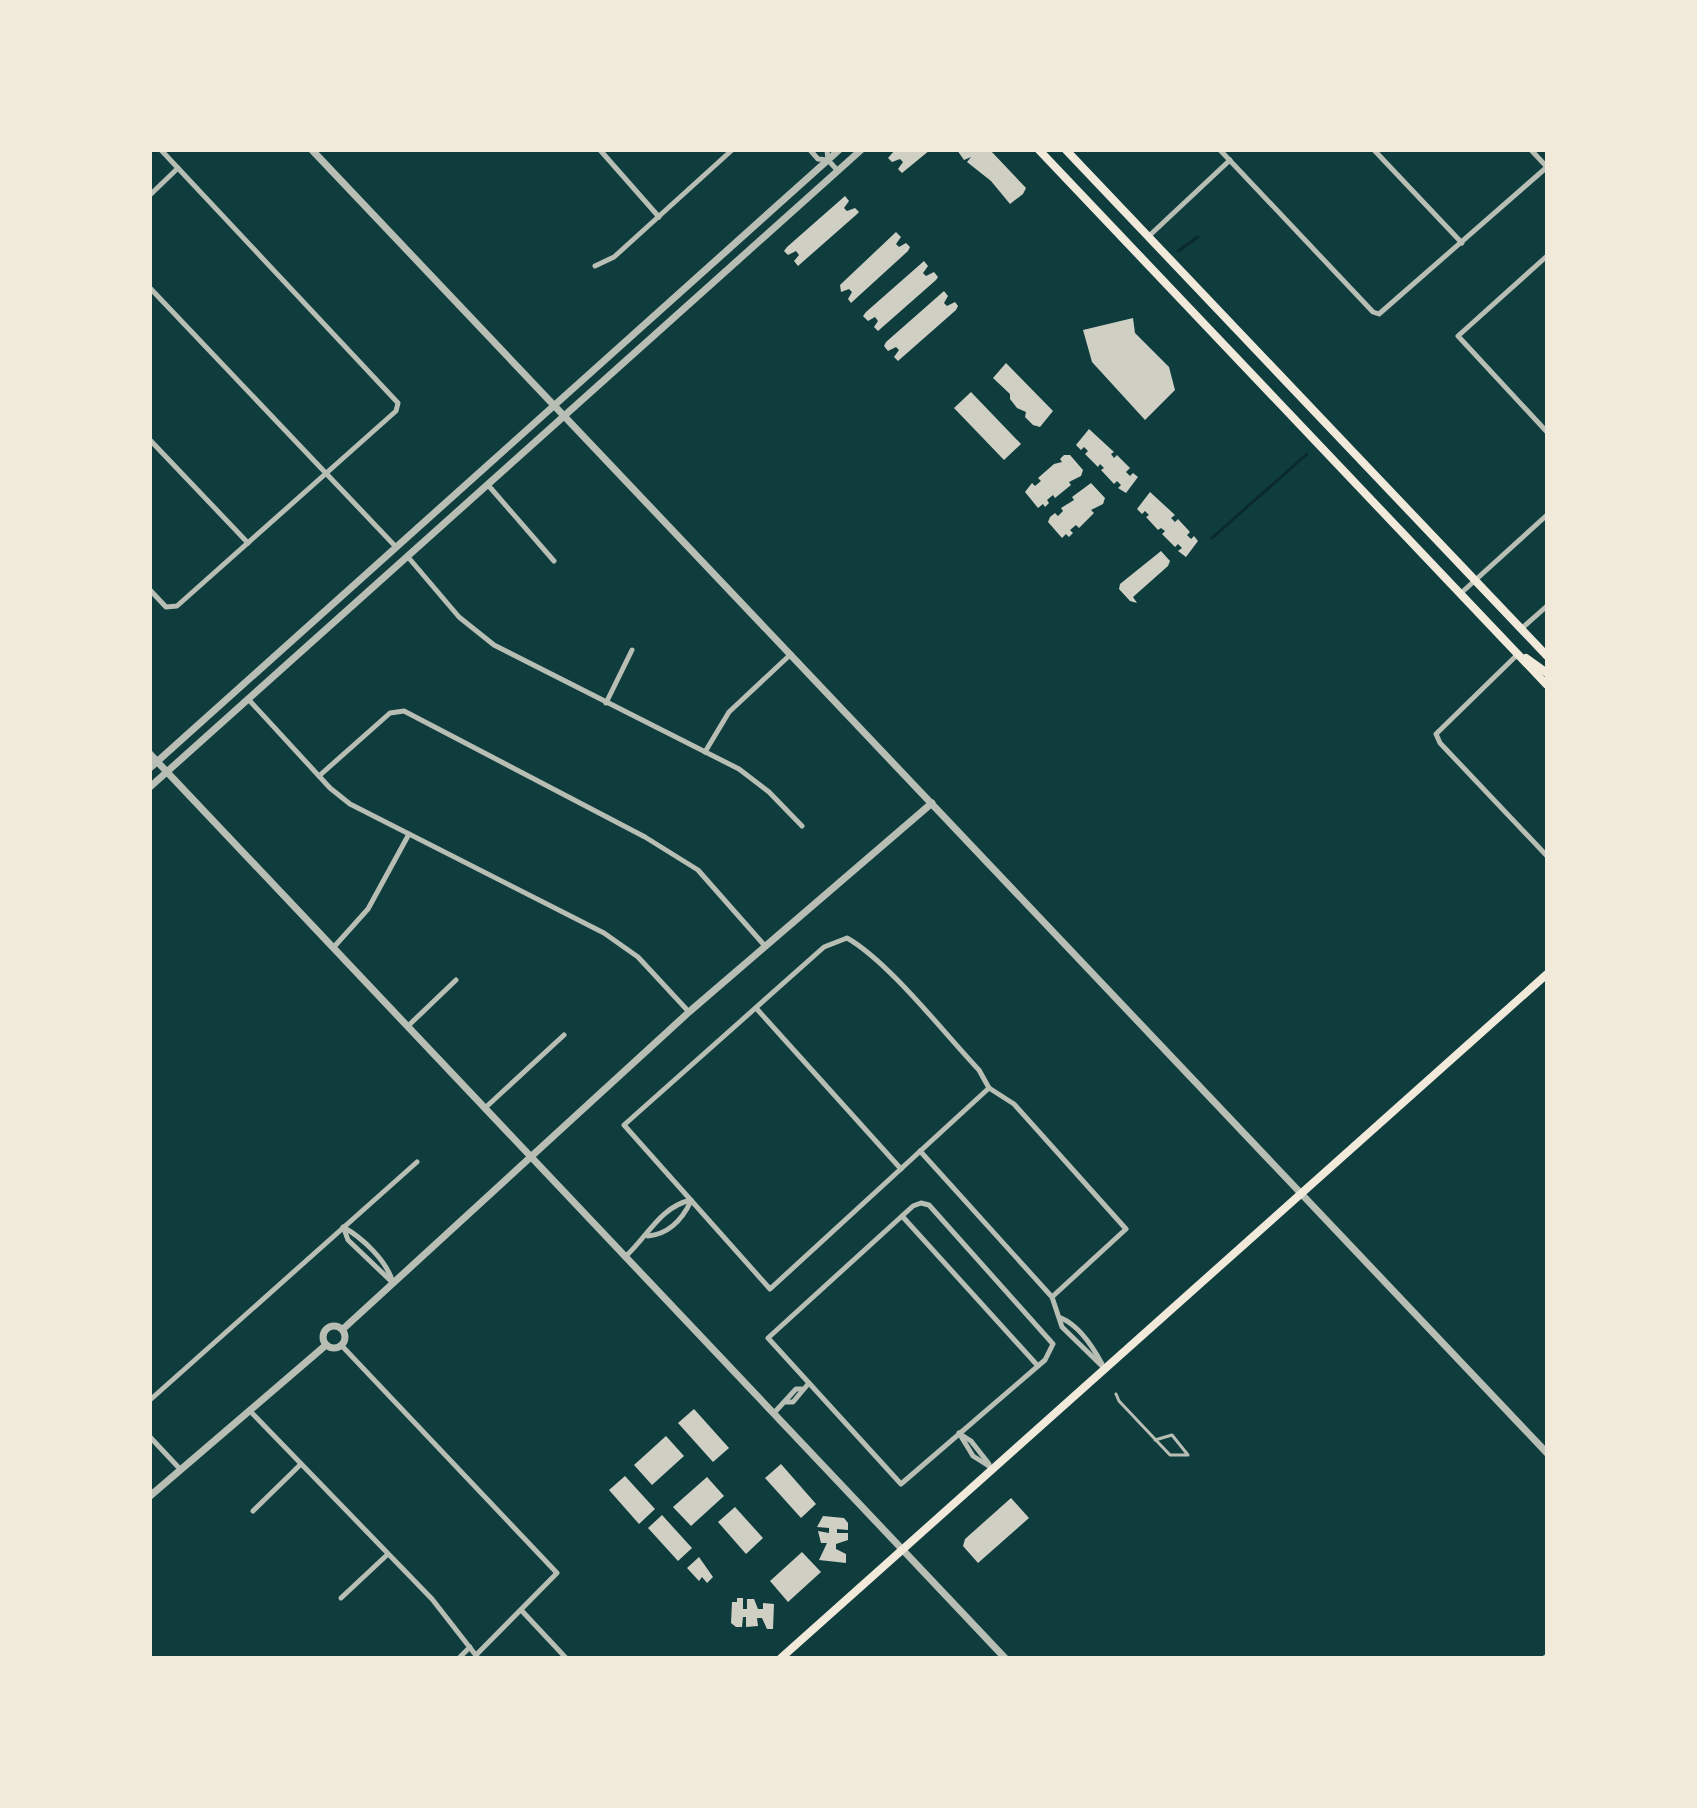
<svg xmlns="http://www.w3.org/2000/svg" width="1697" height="1808" font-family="Raleway,sans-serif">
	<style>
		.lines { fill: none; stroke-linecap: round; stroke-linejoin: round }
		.stream { stroke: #0a2a2b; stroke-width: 3 }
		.building { fill: #cfcfc3 }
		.service { stroke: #b8beb3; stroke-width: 3 }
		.minor { stroke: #b8beb3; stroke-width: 5 }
		.tertiary { stroke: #b8beb3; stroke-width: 7 }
		.secondary { stroke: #f1e9da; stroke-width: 8 }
	</style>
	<rect width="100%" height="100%" fill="#0f3d3e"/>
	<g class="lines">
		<g class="stream">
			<path d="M1178,251L1198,237"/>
			<path d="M1212,538L1307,454"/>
		</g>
	</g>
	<g class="building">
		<path d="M895,150H930L902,173L898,169L903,162L900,159L892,162L888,158Z"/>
		<path d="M957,150H990L1026,188L1023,194L1010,204L991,181L967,162L971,157L964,160Z"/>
		<path d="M845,196L849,201L844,208L847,211L855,208L859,212L856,215L798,266L794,261L799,255L796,251L788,255L784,251L787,247Z"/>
		<path d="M896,232L901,237L896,244L899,247L906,243L910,247L908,251L851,303L848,299L852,292L849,289L841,292L840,285Z"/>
		<path d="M924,261L928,266L923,273L926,276L934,272L938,277L936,280L878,331L874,327L878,321L875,317L868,321L863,316L866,312Z"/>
		<path d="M944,291L948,296L944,303L947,306L955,302L958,306L956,310L898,361L894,357L899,350L896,347L888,351L884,346L886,342Z"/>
		<path d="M1133,318L1135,333L1169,367L1175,390L1145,420L1092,362L1083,330Z"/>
		<path d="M1006,363L1053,411L1040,427L1033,425L1025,417L1026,412L1017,408L1010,399V394L993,378Z"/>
		<path d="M971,392L1021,444L1004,460L954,408Z"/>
		<path d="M1089,429L1114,452L1111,454L1114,458L1117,455L1130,468L1126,472L1130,476L1133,473L1138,477L1126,493L1118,488L1121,485L1117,481L1114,484L1101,470L1104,468L1100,464L1098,467L1085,454L1088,451L1084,447L1081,450L1076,445Z"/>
		<path d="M1064,455H1070L1083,470L1081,476L1069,482L1071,485L1055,498L1053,495L1047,500L1049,503L1045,507L1043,504L1038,508L1025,492L1032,483L1035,486L1041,481L1038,478L1054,464L1062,462L1060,459Z"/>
		<path d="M1091,483L1105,498L1103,504L1091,510L1094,513L1079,528L1076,525L1070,530L1073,533L1069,537L1066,534L1062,538L1048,522L1050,517L1055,513L1058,516L1063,511L1061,508L1074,500L1072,497Z"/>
		<path d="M1150,492L1175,515L1171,518L1175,522L1178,519L1190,532L1187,535L1191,539L1194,536L1198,541L1186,557L1178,551L1182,548L1178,544L1175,547L1162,534L1165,531L1161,528L1158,530L1146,517L1149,515L1145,511L1142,514L1137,509Z"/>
		<path d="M1161,551L1170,561L1168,566L1133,597L1137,603L1130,601L1119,589L1120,584Z"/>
		<path d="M694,1409L729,1448L713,1462L678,1423Z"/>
		<path d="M666,1436L684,1456L652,1485L634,1465Z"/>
		<path d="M781,1464L816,1504L801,1518L765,1478Z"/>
		<path d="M625,1476L655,1509L639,1524L609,1490Z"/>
		<path d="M707,1477L724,1496L691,1526L673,1507Z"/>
		<path d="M1011,1498L1029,1518L978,1563L963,1546L965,1539Z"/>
		<path d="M735,1507L763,1538L746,1554L718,1522Z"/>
		<path d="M662,1515L692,1548L678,1561L648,1528Z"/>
		<path d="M823,1516L844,1518L848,1523V1530L837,1529V1533H848V1540L836,1544V1549L846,1554V1563L819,1560L827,1543H821L818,1531L829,1533V1528L817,1527Z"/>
		<path d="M802,1552L821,1572L788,1602L770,1581Z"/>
		<path d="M699,1557L713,1577L707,1583L702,1577L699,1581L687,1568Z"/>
		<path d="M737,1598H743V1609H747V1599H754L758,1609H763V1603L774,1604L773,1629H767L762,1618H757L758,1626L746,1627V1617H743L742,1627H736L731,1623L732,1602H737Z"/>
	</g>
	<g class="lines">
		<path class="service" d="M1116,1394L1119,1401L1170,1455H1188L1172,1435L1155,1440"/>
		<g class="minor">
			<path d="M600,150L659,217"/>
			<path d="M810,150L818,159L828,160"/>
			<path d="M827,150L828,160L838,171"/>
			<path d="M1220,150L1373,312L1379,314L1547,167"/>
			<path d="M1374,150L1462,243"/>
			<path d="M1531,150L1547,167"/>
			<path d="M150,195L178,168"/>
			<path d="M1149,236L1230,160"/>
			<path d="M1547,256L1458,336L1547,432"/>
			<path d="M595,266L614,257L732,150"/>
			<path d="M150,288L396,547"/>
			<path d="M150,440L248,543"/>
			<path d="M488,485L554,561"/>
			<path d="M408,557L459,617L494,645L739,769L769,792L802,826"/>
			<path d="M150,590L166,607L177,606L396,411L398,403L161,150"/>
			<path d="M1460,594L1547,515"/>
			<path d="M1521,629L1547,606"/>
			<path d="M1518,654L1436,734L1440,743L1547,856"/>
			<path d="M249,700L330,788L350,804L604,933L638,957L689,1012"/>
			<path d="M606,703L632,650"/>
			<path d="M705,752L729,712L791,654"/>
			<path d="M319,776L390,713L404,711L645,837L698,870L765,946"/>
			<path d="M847,938C888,961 944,1033 979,1070L989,1088L770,1289L624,1125L824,947Z"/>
			<path d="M333,948L368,909L409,834"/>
			<path d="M756,1008L901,1169"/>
			<path d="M408,1026L456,980"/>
			<path d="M989,1088L1014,1104L1126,1229L1052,1297"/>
			<path d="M485,1108L564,1035"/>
			<path d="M920,1151L1052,1297L1062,1327L1104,1368"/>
			<path d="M921,1203L929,1205L1053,1344L1045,1360L901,1484L768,1338L913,1206Z"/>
			<path d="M902,1216L1038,1366"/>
			<path d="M343,1227C363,1238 387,1261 393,1283"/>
			<path d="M344,1229L348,1240L393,1283"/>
			<path d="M648,1236C669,1234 682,1220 691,1201"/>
			<path d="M625,1257C648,1236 660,1207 691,1200"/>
			<path d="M1061,1318C1080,1326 1093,1347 1102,1364"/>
			<path d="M342,1346L557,1573L476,1655"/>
			<path d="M150,1400L417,1162"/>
			<path d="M786,1402H793L809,1383"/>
			<path d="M250,1411L432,1599L478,1658"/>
			<path d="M773,1414L796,1389H802"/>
			<path d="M959,1433L973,1456L992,1468"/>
			<path d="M960,1434L971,1441L989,1464"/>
			<path d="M150,1437L180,1469"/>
			<path d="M253,1511L301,1464"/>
			<path d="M341,1598L388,1554"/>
			<path d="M522,1611L566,1658"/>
			<path d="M459,1658L470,1647"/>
			<path d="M1544,1658L1547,1656"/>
		</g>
		<g class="tertiary">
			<path d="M312,150L1547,1453"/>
			<path d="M150,754L1005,1658"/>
			<path d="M150,768L839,150"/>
			<path d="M150,787L861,150"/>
			<circle cx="334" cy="1337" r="11"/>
			<path d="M343,1329L689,1012L932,803"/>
			<path d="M150,1496L326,1345"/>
		</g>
		<g class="secondary">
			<path d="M1039,150L1547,685"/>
			<path d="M1066,150L1547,656"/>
			<path d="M1526,658L1547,673"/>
			<path d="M781,1658L1547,974"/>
		</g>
	</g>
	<rect width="1697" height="1808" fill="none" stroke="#f1e9da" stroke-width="304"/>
</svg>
